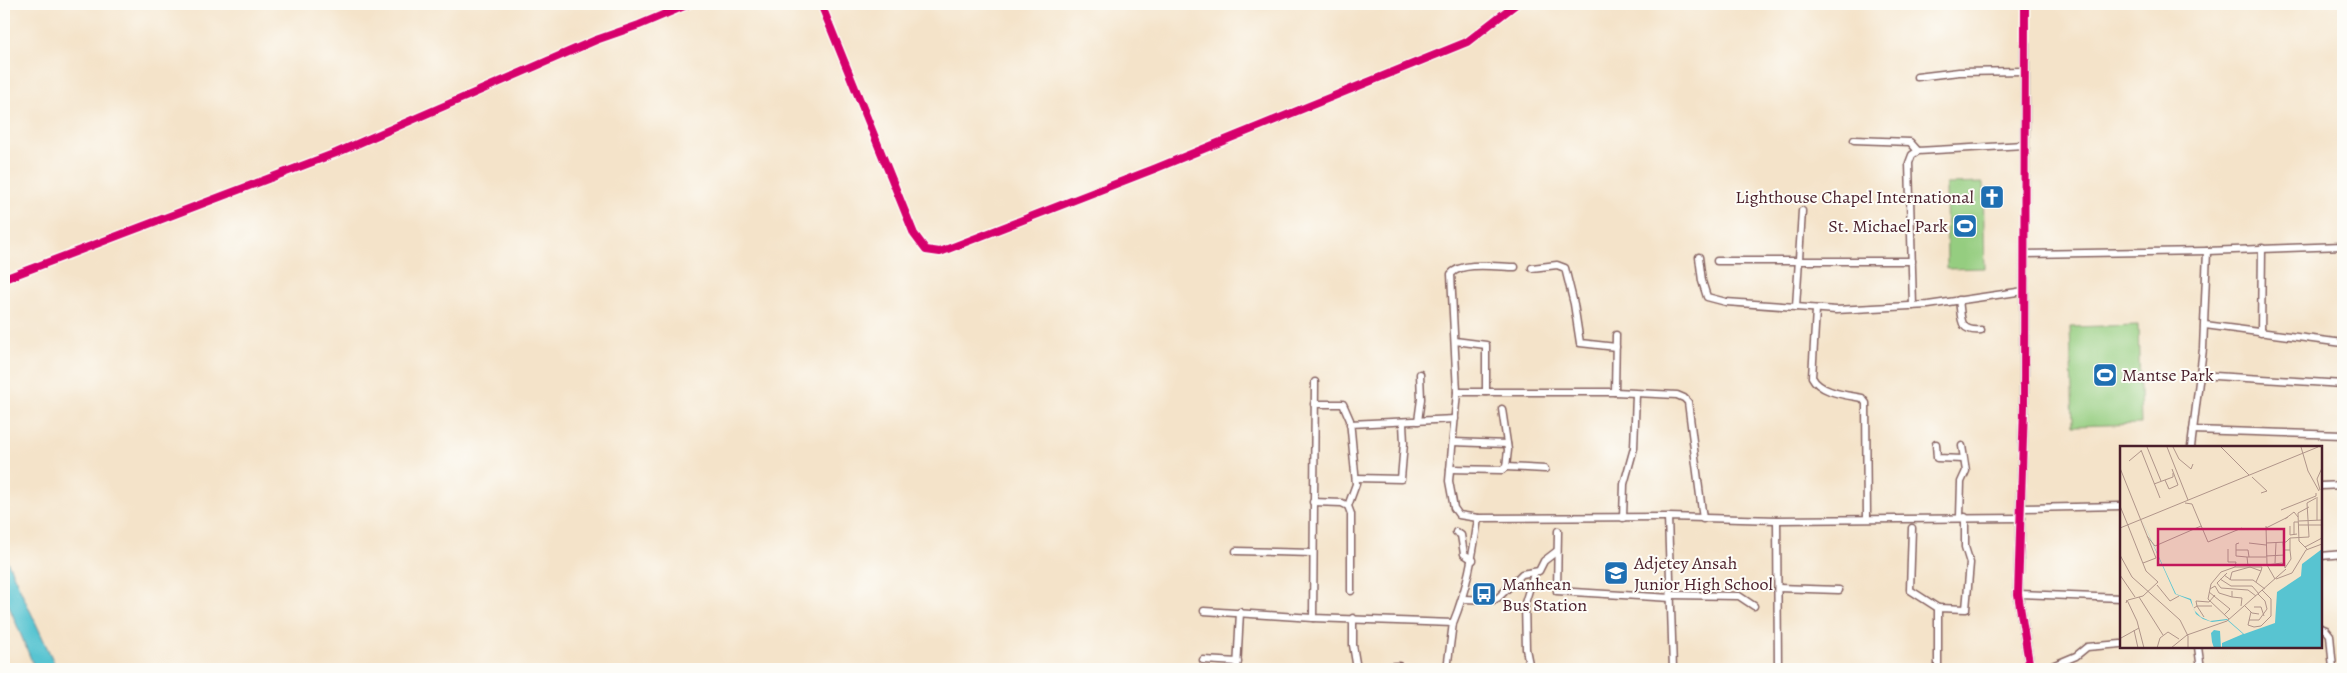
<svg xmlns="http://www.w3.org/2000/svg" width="2347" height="673" font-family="Alegreya,serif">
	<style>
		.green { fill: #95cd80; stroke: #707656 }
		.water { fill: #58c4d1; stroke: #51727e }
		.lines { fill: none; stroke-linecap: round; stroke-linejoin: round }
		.street-casing { stroke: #866462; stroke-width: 9 }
		.secondary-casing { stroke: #866462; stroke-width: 11 }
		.street { stroke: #fff; stroke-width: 6 }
		.secondary { stroke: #fce6c4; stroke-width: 9 }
		.cycleway-casing { stroke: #fdfcf7; stroke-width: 11 }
		.cycleway { stroke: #d6006c; stroke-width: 8 }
		.labels { text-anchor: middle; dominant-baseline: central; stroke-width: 4; stroke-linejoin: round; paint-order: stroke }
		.poi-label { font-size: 18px; fill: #4a1f2b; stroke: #fdfcf7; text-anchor: start }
		.inset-road { fill: none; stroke: #b0958a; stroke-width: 1 }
		.view { fill: #c2185b; fill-opacity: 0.15; stroke: #c2185b; stroke-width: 2.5 }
		.inset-edge { fill: none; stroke: #4a1f2b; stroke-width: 2.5 }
	</style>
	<rect width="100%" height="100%" fill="#fdfcf7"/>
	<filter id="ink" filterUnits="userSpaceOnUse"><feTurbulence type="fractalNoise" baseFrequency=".02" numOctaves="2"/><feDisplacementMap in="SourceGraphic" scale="10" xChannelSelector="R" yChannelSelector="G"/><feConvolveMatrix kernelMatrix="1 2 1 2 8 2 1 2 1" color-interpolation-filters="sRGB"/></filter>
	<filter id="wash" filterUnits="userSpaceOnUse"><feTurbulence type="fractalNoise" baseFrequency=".0096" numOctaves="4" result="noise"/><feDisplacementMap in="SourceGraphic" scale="20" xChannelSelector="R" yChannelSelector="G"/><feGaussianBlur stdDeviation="1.12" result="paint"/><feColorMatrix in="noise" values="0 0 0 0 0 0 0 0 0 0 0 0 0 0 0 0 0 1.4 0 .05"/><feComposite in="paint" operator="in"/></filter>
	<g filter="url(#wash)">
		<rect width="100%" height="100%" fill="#f4e3c9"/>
		<g class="green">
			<path d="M1983,183L1985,268L1947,269L1946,184Z"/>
			<path d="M2138,325L2141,424L2073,426L2070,327Z"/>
		</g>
		<path class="water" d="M4,554L57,669H35L4,594Z"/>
	</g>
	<g filter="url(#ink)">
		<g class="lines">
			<defs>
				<g id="street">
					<path d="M821,4L914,234L926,250L940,252L1154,169L1467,42L1516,4"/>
					<path d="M2025,43V4"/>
					<path d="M1917,77L1959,72L2024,71"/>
					<path d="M1854,140L1910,142L1918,151"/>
					<path d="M2024,254L2207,251L2343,246"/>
					<path d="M1699,257L1702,281L1707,297L1726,302L1836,310L1928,305L2024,291"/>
					<path d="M1717,261H1912"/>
					<path d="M1515,267C1499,267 1461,261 1451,274L1457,392L1449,481L1454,508L1459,515L1478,518L1668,517"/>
					<path d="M1532,268L1557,265L1565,268L1574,304L1580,343L1616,347"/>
					<path d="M4,279L336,153L596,40L639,25L689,4"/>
					<path d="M1959,300C1962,319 1958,332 1981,330"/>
					<path d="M1913,306L1909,163L1912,155L1918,151L2024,145"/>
					<path d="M1796,307L1802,211"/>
					<path d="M1816,310L1812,377C1820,393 1846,395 1862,398L1866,403L1867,518"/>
					<path d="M2205,325L2343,343"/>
					<path d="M2261,333L2262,248"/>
					<path d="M1455,341L1486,345V392"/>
					<path d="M2199,375L2343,384"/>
					<path d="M1315,382L1313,618L1453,623L1447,669"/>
					<path d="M1457,392H1615L1677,395L1684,398L1688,402L1703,519"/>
					<path d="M1615,392L1616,335"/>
					<path d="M1314,404H1343L1350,420L1356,484L1348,506"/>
					<path d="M1418,421L1421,399L1420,374"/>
					<path d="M1350,424L1455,419"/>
					<path d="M2193,430L2343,435"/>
					<path d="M1453,442L1507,444"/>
					<path d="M1936,444L1937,458L1963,459"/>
					<path d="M2191,447L2203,349L2207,251"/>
					<path d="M1506,467L1545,469"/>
					<path d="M1450,469L1502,470L1506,467L1508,450L1502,409"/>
					<path d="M1356,478L1401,479L1404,443L1403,423"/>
					<path d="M2321,486L2343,485"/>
					<path d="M1313,502L1342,503L1348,506L1351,514V591"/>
					<path d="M2022,508L2121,506"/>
					<path d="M1960,517L1961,482L1966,471L1962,446"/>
					<path d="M1623,518L1624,484L1634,448L1636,394"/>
					<path d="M1777,520L1778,669"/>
					<path d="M1912,528L1910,590L1938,608"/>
					<path d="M1558,531L1557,591L1671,598"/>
					<path d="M1456,532L1461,535L1464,554L1473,560"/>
					<path d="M1236,551L1312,553"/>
					<path d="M2321,556L2343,554"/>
					<path d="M1778,588L1839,590"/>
					<path d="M2018,594L2121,598"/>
					<path d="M1671,595L1739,596L1754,606"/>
					<path d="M1463,599L1494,600L1499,597L1522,574L1539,571L1544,561L1557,551"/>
					<path d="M1204,611L1313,618"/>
					<path d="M1353,618V645L1357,669"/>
					<path d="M1453,623C1467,589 1473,555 1478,518"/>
					<path d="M2321,628L2326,630L2330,635L2333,669"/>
					<path d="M2198,647L2201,669"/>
					<path d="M1203,660L1238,662"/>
					<path d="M1378,667L1399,666L1401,669"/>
					<path d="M1237,669L1240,612"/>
					<path d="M1530,669L1526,649L1525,603L1534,574"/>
					<path d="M1673,669L1668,517L1777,520L2022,518"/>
					<path d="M1938,669V608L1966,609L1970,563L1965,547V517"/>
					<path d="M2045,669L2076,656L2087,647L2121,644"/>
				</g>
				<path id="secondary" d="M2025,43L2024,407L2018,594L2030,669"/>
			</defs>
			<use href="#street" class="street-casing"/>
			<use href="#secondary" class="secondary-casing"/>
			<use href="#street" class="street"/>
			<use href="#secondary" class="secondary"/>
			<defs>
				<g id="cycleway">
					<path d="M821,4L914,234L926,250L940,252L1154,169L1467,42L1516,4"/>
					<path d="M2025,4L2024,407L2018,594L2030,669"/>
					<path d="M4,279L336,153L596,40L639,25L689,4"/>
				</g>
			</defs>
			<use href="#cycleway" class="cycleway-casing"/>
			<use href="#cycleway" class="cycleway"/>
		</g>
	</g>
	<defs>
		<symbol id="church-square" viewBox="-11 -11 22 22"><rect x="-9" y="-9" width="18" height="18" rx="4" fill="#1f6fb2" stroke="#fdfcf7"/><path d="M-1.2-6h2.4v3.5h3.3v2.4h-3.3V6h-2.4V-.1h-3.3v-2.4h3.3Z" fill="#fff"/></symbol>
		<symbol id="stadium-square" viewBox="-11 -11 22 22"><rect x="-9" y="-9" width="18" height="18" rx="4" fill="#1f6fb2" stroke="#fdfcf7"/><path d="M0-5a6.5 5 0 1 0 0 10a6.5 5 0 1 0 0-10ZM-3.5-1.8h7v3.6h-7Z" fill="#fff"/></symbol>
		<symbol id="school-square" viewBox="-11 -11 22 22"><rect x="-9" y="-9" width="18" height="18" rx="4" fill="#1f6fb2" stroke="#fdfcf7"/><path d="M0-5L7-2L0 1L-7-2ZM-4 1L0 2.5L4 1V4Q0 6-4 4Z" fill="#fff"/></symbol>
		<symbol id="bus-square" viewBox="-11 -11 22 22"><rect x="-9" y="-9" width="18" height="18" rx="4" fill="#1f6fb2" stroke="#fdfcf7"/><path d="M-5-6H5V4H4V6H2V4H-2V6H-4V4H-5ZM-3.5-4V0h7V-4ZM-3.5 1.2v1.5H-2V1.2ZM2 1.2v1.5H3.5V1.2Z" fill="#fff"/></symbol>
	</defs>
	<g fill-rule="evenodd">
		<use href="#church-square" x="1978" y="183" width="28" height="28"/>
		<use href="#stadium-square" x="1951" y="212" width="28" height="28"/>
		<use href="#stadium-square" x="2091" y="361" width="28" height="28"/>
		<use href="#school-square" x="1602" y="559" width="28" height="28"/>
		<use href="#bus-square" x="1470" y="580" width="28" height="28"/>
	</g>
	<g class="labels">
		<g class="poi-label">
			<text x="1974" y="197" text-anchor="end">Lighthouse Chapel International</text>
			<text x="1948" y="226" text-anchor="end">St. Michael Park</text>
			<text x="2122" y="375">Mantse Park</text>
			<text x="1634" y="563">Adjetey Ansah<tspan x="1634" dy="21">Junior High School</tspan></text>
			<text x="1502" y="584">Manhean<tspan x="1502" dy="21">Bus Station</tspan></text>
		</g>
	</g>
	<g transform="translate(2120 446)">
		<rect width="202" height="202" fill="#f4e3c9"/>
		<path d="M22,74L56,148L71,153L74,164L81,171L90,175L107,173L124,188L155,177L157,146L181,130L182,118L202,103V202H102V197L123,188L107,174L92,176L83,173L76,168L70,154L55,148ZM94,184L100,185L101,202H94L92,196L91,187Z" fill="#58c4d1"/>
		<path class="inset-road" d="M27,1L41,35M47,1L68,54M53,1L59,13L71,23L73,18M101,1L129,29M181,1L188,25L199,45M21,4L40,52M9,15L21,5M0,22L36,112L23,117M132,31L147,45L141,47M45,34L49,43L58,39L52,23M34,38L53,31V27M200,44L197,33L202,22M197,51V74M65,57L72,58L88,96L122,82M0,60L7,77M161,64L196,50V47M165,73L174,66L178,71M179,75L202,74M7,77L26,125L38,136L23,150L8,154M179,79H202M146,80L147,119L155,133M170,80V89L177,88M0,82L198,1M146,82L168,71M174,89V76H178M27,90L35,100L81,80M163,96L165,122M119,97L116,98V110L127,111M129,97L146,99M146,97L166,96L170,92M185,101L202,92M108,103V116H116L115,121M187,103L179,95L178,67L189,61M116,104H128L129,111M164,104H170L171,113L165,122M170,104V92L189,91L187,57L196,52M0,109L12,131L60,174L68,190V202M146,110L165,109M155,117L156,97M147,119L162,117L165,119M128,120L127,111H146M107,127L97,137L101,142L128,144L136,150M0,129L15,151M104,129L111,134H133L145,143M100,133L111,140H132L139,148M156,133L172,127L186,104L202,98M110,134L112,126L130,121L141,125L136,136M37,139L50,155L59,150M90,143L95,140L99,147L112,151M112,145V151L122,152L121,160M89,146L110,163L104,169M19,151L43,189M6,157L7,154L17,175L24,202M125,160L132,167L139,168M134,161H141L144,170M74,162L77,160L76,155L89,156L95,149M131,166L128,179L134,181L141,180L151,170V153L142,144M84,171L77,160H92M109,173L88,153L91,138L101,126L115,121H142L141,125M129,174H139L147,163L145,155L138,148M14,184L18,202M1,192L19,182M37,202L40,192L48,186L59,193M51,202L67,189L107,175L166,123"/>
		<path class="view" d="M38,83H164V119H38Z"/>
		<rect width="202" height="202" class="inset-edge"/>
	</g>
	<rect width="2347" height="673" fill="none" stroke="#fdfcf7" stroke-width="20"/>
</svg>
